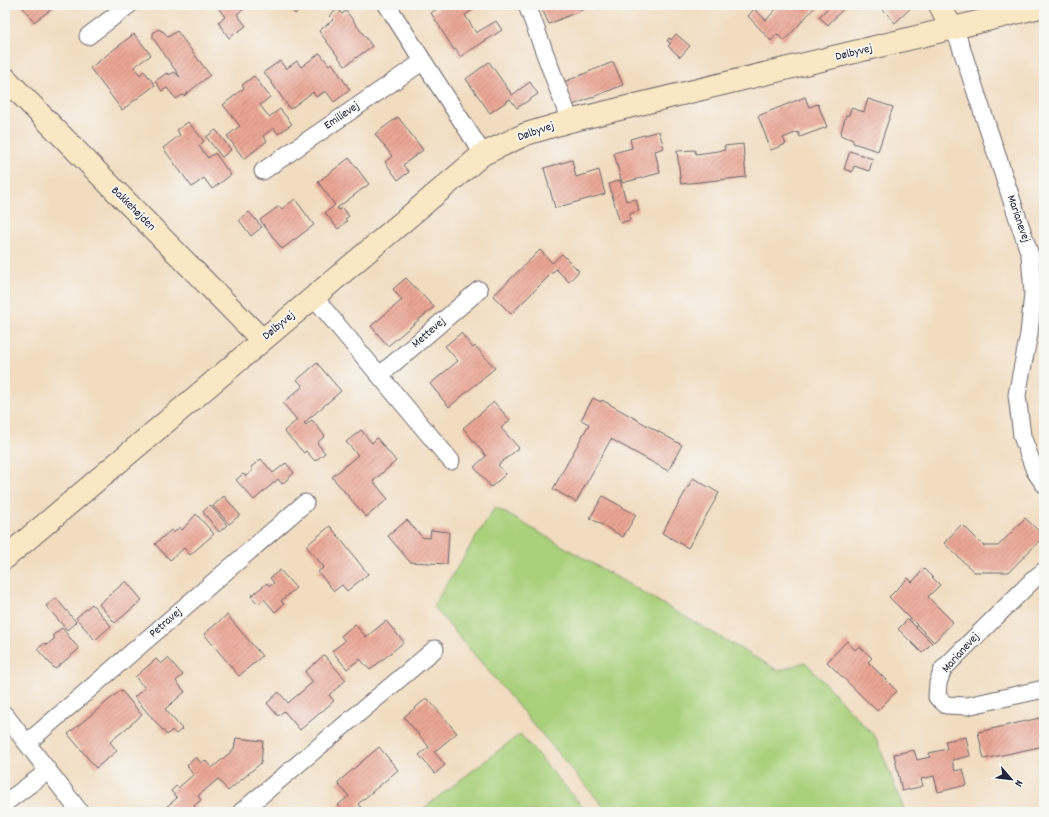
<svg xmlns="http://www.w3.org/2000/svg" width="1049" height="817" font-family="Dekko,sans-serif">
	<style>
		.green { fill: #a9d07a; stroke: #66795a }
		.building { fill: url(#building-hatch) }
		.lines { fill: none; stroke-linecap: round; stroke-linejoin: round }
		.street-casing { stroke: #6a6369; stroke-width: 19 }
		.secondary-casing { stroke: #6a6369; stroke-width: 24 }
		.street { stroke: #fff; stroke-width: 17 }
		.secondary { stroke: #fae7c3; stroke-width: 22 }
		.labels { text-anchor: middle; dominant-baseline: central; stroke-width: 3.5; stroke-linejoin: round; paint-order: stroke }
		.street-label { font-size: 12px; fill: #22223b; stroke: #f6f6f2 }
	</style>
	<defs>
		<pattern id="building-hatch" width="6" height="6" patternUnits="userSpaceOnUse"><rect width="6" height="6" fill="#eba694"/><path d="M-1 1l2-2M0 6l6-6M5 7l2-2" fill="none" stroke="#be877a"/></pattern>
	</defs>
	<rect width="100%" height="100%" fill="#f6f6f2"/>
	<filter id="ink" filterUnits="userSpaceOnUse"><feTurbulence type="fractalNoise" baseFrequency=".025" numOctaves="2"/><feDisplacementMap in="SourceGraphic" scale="8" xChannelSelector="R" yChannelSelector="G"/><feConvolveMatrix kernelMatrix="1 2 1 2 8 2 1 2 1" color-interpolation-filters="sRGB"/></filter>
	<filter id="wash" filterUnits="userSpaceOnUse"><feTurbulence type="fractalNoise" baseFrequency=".012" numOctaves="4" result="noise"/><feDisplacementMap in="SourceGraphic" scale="16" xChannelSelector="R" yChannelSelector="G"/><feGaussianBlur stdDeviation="0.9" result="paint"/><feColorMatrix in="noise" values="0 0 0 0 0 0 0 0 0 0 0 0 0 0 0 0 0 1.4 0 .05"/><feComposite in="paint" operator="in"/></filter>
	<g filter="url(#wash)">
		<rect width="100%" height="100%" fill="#f1dcbf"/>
		<g class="green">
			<path d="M495,507L779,671L805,662L876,738L905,812H608L433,606Z"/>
			<path d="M520,734L587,812H419Z"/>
		</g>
		<g id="blocks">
			<g class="building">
				<path d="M21,5H57L34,22Z"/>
				<path d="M216,5H249L237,14L246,26L229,38L218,22L225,17Z"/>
				<path d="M288,5H307L295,14Z"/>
				<path d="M443,5H480L465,15L476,33L496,21L502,30L460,57L456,49L454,50L431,13Z"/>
				<path d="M540,5H593L549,24Z"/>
				<path d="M780,5H813L815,7L784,41L777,34L771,41L748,16L754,9L766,20Z"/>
				<path d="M831,5H847L828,25L819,17Z"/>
				<path d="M879,5H914L895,23Z"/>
				<path d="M338,9L342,14L346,11L372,46L345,66L319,31L333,20L329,16Z"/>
				<path d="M158,29L164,32L168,37L177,31L210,75L184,96L182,95L176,99L167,88L162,91L155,81L167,73L169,75L174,72L180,77L153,38V33Z"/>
				<path d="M134,34L151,55L134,67L140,75L144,71L155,85L122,110L90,68Z"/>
				<path d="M676,34L690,46L680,57L668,46L671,43L667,41L669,38L671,40Z"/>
				<path d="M320,53L329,65L332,63L350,90L334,102L326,91L316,97L313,92L290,109L264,72L280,61L286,69L297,61L301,67Z"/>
				<path d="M489,62L512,95L530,82L538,94L517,108L510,99L490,113L466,79Z"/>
				<path d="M613,62L623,85L573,105L564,82Z"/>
				<path d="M254,76L270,97L260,105L269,117L280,109L292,124L278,134L274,128L263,136L267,141L244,159L227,136L240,126L223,105L244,88L242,85Z"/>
				<path d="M805,97L809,107L818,104L827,127L800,137L798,132L783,138L786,144L771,150L758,116Z"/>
				<path d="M868,99L893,107L878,151L853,143V140L840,135L846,115H849L851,108L864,112Z"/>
				<path d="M398,117L423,150L403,165L409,172L398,180L385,162L392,156L375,134Z"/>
				<path d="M188,122L204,141L199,146L208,158L215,153L231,175L212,189L204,178L192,187L163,148L180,135L177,130Z"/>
				<path d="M216,130L231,150L222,157L206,137Z"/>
				<path d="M659,131L664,148L655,151L660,173L622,183L614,153L632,148L630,139Z"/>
				<path d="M743,144L746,177L681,184L677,151L695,150L696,154L725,150L724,146Z"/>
				<path d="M850,151L873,159L869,171L854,166L852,172L844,169Z"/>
				<path d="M349,158L369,184L337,208L339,210L342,208L349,216L345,219L347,221L338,229L325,213L335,205L318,182Z"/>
				<path d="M572,160L576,177L599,170L605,194L555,208L544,168Z"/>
				<path d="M620,180L626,201L636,199L639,211L629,214L630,220L620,223L609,184Z"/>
				<path d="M295,199L314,225L282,249L260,220L279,206L282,209Z"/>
				<path d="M249,212L262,227L251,236L239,220Z"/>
				<path d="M540,250L552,263L562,254L579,271L569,282L556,269L511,314L493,296Z"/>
				<path d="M406,278L434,307L388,346L371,326L402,300L393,289Z"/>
				<path d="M461,333L473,348L475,346L495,368L449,407L430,384L458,361L445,346Z"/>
				<path d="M317,363L341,391L304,423L306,425L312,420L325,436L317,443L325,453L315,461L306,451L304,453L284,431L297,420L283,403L303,386L297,380Z"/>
				<path d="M593,398L601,402L602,400L682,445L668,471L611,439L576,502L553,489L589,424L581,420Z"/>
				<path d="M494,402L510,420L501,428L519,448L498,465L506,474L491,487L474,467L486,456L463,428Z"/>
				<path d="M361,430L372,443L377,438L396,461L373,481L388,499L366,517L332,477L358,455L346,442Z"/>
				<path d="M261,459L273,473L286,463L294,473L282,484L278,479L254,500L236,480L243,474L246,476L253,470L251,467Z"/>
				<path d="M693,478L719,493L688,548L662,533Z"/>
				<path d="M224,496L240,515L229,524L213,506Z"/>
				<path d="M603,496L636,515L623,537L590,518Z"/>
				<path d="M210,505L227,525L219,532L203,512Z"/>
				<path d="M196,514L214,534L190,555L184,548L170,560L155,544L171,530L173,533L180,527L182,530Z"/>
				<path d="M1025,518L1044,536L1009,572H974L944,543L962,524L984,546H998Z"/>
				<path d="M407,520L422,537L430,538L431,530L449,532L447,564L410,562L388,536Z"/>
				<path d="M330,526L368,574L347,591L342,585L334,591L318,572L324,567L306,546Z"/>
				<path d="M924,569L940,585L928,597L953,622L934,642L889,597L908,578L912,582Z"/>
				<path d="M280,570L296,588L281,601L284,604L275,612L264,599L258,604L251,596L267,583L270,586L274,583L270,578Z"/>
				<path d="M126,581L142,600L115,623L99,604Z"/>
				<path d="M56,598L76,622L67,630L46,606Z"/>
				<path d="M92,604L111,626L95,640L76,618Z"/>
				<path d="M227,615L262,656L239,676L204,634Z"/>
				<path d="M908,619L932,643L922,653L898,629Z"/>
				<path d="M386,621L404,642L370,670L360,659L347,669L332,651L345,641L341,636L355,624L366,637Z"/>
				<path d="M62,628L79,649L55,669L37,649L45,643L47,645L55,638L52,636Z"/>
				<path d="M847,641L855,650L859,646L872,658L868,662L897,691L877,711L827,662Z"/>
				<path d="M324,655L346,680L329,695L334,701L300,730L284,711L278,716L267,703L279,692L288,703L313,682L305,672Z"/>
				<path d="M168,658L183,675L176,681L185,692L165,709L182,729L176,734L172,730L167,735L134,697L145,688L135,677L156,659L161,664Z"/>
				<path d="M121,690L142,715L110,742L117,751L96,768L68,734Z"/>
				<path d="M427,698L457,733L434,752L445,765L435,774L419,755L429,747L404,717Z"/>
				<path d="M1044,717V746L984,759L978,732Z"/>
				<path d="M966,737L970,756L952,760L955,771L963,769L967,785L938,792L934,776L921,779L923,786L902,791L894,754L914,750L917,760L930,757L929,753L947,749L945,741Z"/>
				<path d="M236,738L263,741L261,763L228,791L218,779L198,796L201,800L194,806L199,812H160L177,798L171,791L176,786L178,788L193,775L187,765L196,757L201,763L205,760L212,768L234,749Z"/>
				<path d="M379,747L398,770L358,804L365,812H344L338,805L349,796L337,783Z"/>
			</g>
		</g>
	</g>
	<g filter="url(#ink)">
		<use href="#blocks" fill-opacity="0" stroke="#6a6369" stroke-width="1"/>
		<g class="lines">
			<defs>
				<g id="street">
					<path d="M387,5L483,154"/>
					<path d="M527,5L570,121"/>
					<path d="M952,29L959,41L1030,255L1033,293L1029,334L1017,395L1022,436L1035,471L1044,484"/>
					<path d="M88,36L129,5"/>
					<path d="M263,171L422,62"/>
					<path d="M313,296L451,461"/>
					<path d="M380,375L479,290"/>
					<path d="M1044,571L1035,578L943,669L938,683L937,697L946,705L967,706L1044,689"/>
					<path d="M5,715L80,812"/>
					<path d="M27,743L305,503"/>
					<path d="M5,803L48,771"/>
					<path d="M241,812L435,649"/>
				</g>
				<g id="secondary">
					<path d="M940,5L952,29"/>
					<path d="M5,78L262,340"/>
					<path d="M5,558L483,154L526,134L570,121L1044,6"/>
				</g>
			</defs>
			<use href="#street" class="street-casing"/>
			<use href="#secondary" class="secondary-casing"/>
			<use href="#street" class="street"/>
			<use href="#secondary" class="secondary"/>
		</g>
	</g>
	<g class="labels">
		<g class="street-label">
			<text transform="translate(854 53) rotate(-14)">Dølbyvej</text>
			<text transform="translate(342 116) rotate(-34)">Emilievej</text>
			<text transform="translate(536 132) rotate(-19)">Dølbyvej</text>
			<text transform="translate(133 209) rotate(45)">Bakkehøjden</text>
			<text transform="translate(1018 219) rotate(71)">Marianevej</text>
			<text transform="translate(279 326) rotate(-40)">Dølbyvej</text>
			<text transform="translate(429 333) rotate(-41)">Mettevej</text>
			<text transform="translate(166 623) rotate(-41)">Petravej</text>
			<text transform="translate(961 653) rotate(-48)">Marianevej</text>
		</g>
	</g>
	<rect width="1049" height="817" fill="none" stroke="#f6f6f2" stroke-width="20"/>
	<g transform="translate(1011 779) rotate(118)" stroke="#f6f6f2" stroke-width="3" paint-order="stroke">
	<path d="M0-3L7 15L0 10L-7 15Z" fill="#22223b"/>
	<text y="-6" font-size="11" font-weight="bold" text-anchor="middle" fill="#22223b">N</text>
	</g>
</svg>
